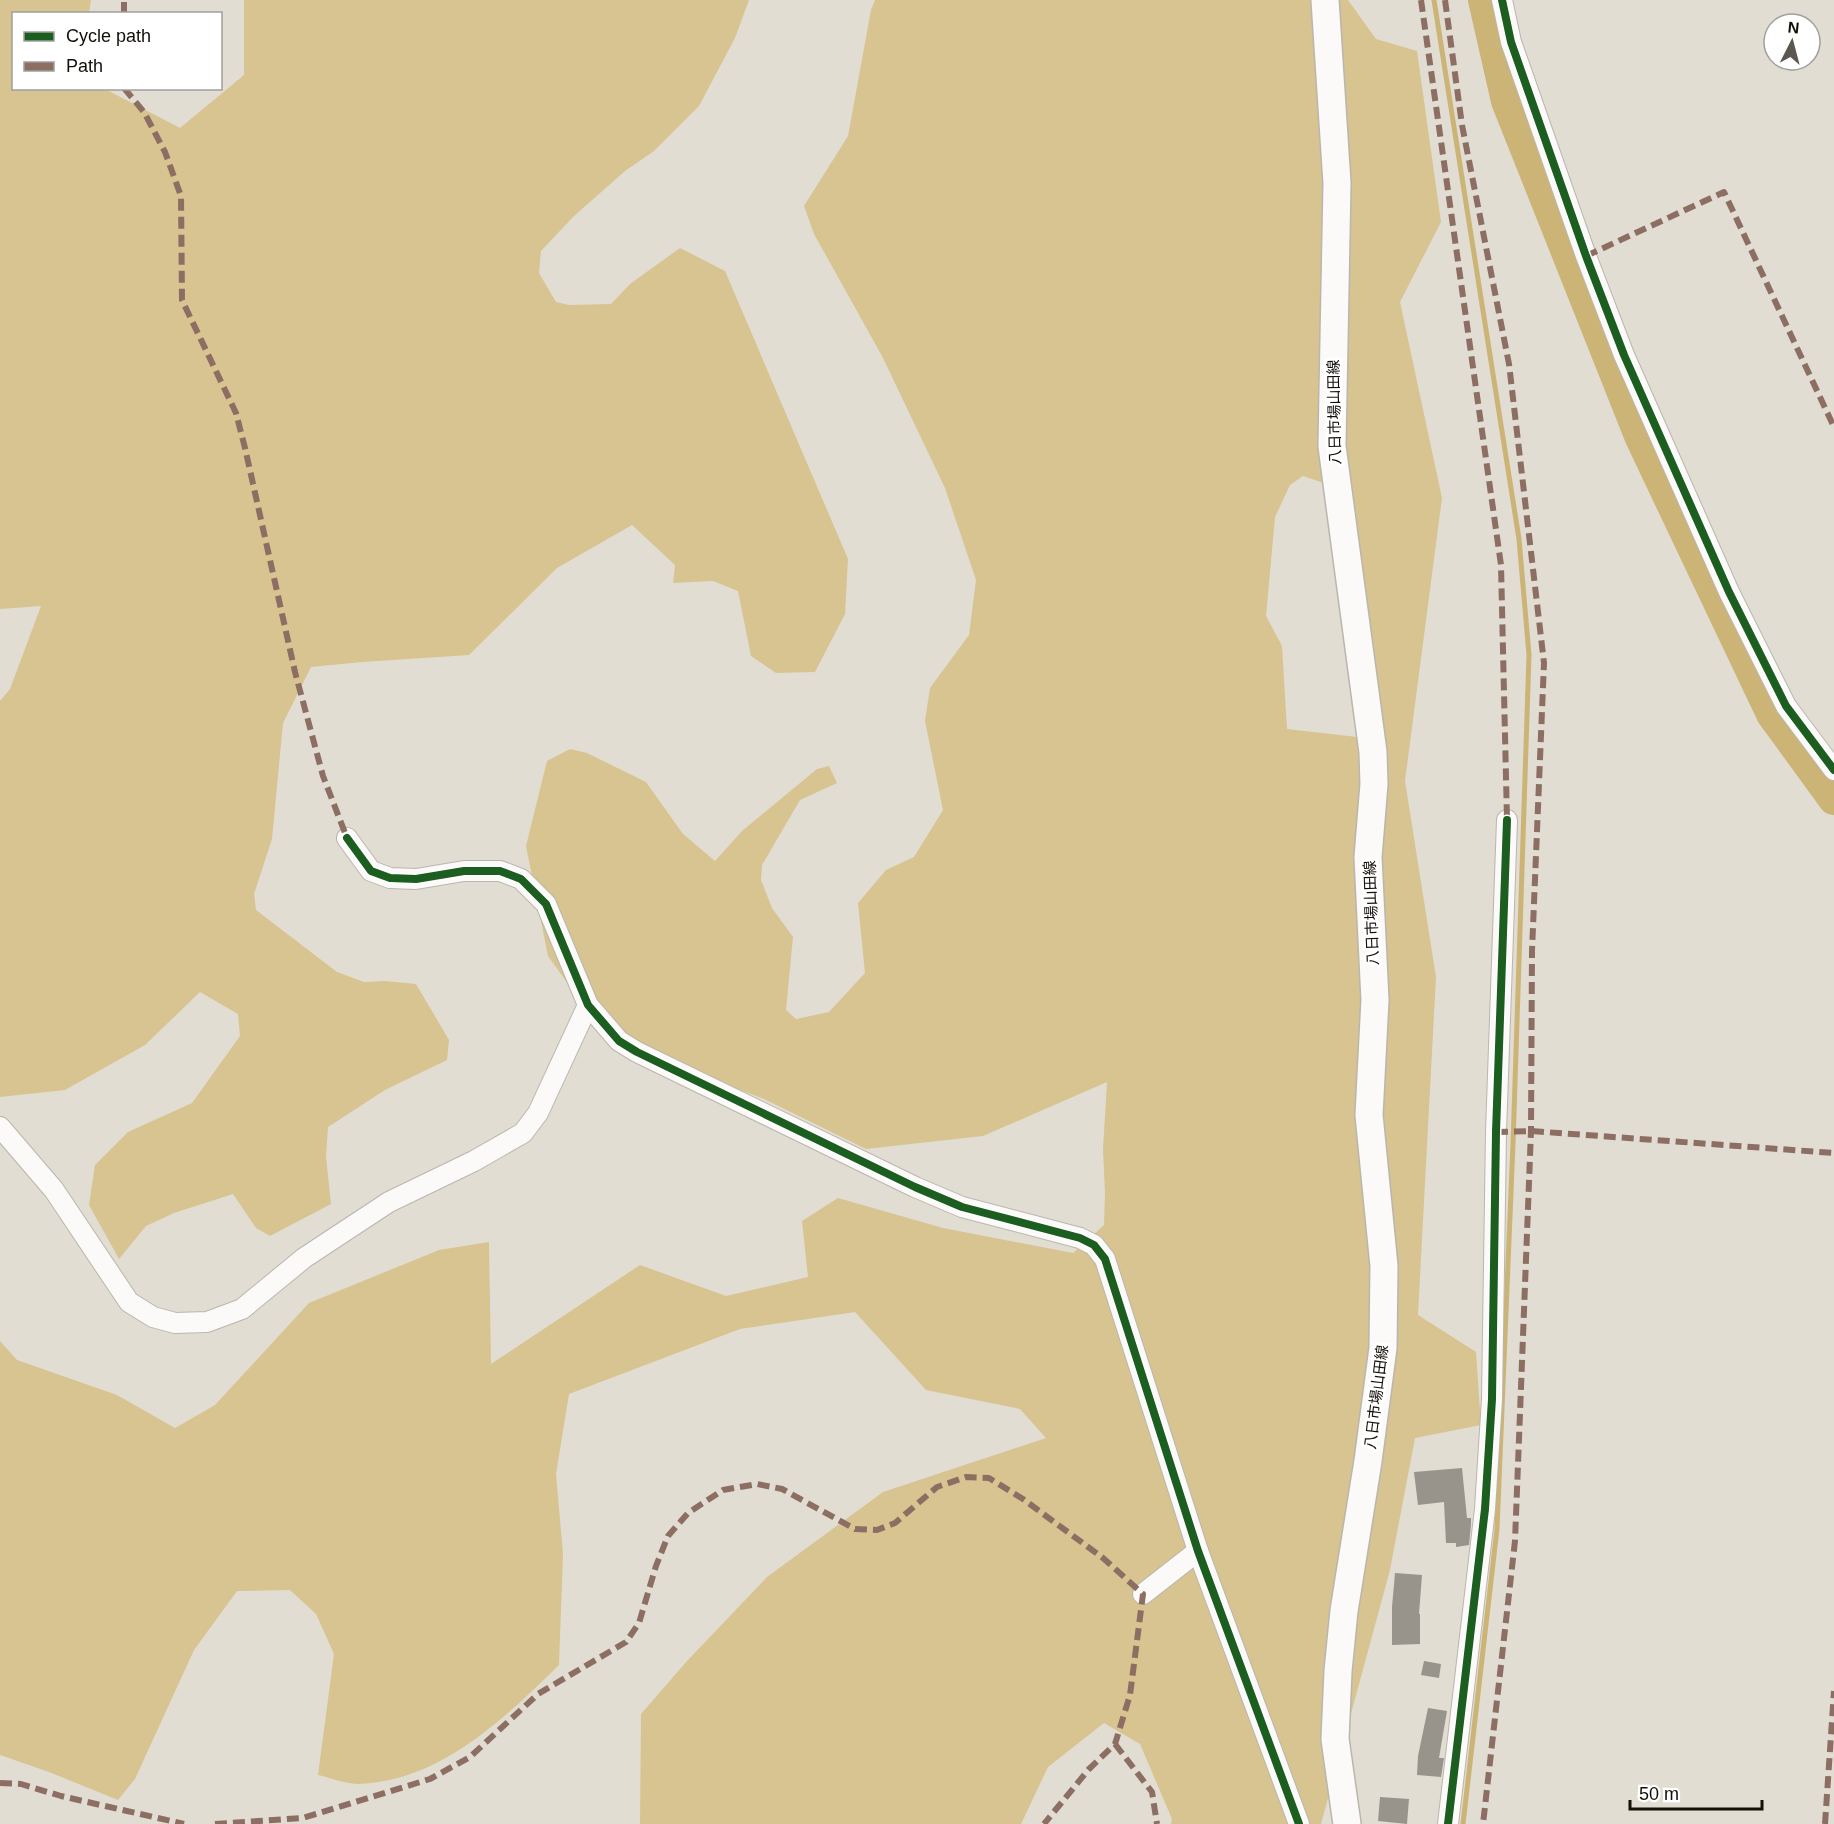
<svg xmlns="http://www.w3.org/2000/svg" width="1834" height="1824" font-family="Arial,'Noto Sans JP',sans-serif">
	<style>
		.forest { fill: #d7c491; fill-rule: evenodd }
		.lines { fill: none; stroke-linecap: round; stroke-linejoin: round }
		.stream { stroke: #cbb476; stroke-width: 5 }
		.river { stroke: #cbb476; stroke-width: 32 }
		.building { fill: #98948b }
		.street-casing { stroke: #bab6ad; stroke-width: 22 }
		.secondary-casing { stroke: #bab6ad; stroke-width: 30 }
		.street { stroke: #fbfaf8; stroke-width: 20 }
		.secondary { stroke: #fbfaf8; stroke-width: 27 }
		.quiet { stroke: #8d6e63; stroke-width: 6; stroke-dasharray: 12 6; stroke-linecap: butt }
		.cycleway-casing { stroke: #fff; stroke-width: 11 }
		.cycleway { stroke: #1b5e20; stroke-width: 8 }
		.labels { text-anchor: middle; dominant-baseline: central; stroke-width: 6; stroke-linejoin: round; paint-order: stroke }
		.street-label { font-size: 15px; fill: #131009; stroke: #fff }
	</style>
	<rect width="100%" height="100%" fill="#e2ddd2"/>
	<g class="forest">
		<path d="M0,0H91L89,13L14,14V88L105,89L180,128L244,75V0H749L735,38L699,106L654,151L625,171L574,216L541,251L539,273L556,302L569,305L611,304L630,284L680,248L725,271L848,559L845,614L815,672L776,673L751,656L738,591L713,581L673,583L675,565L632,525L557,568L469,655L362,662L311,667L283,723L272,839L254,894L256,910L337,972L364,982L385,981L416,984L449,1040L447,1060L385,1090L328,1127L326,1157L331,1204L270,1236L256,1228L233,1194L174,1213L146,1226L119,1259L89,1205L95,1165L128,1132L192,1103L240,1036L238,1014L200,992L145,1045L65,1090L0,1097V701L10,689L41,606L0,609Z"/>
		<path d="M875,0H1348L1376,39L1417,51L1441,222L1400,302L1442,498L1405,781L1436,977L1418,1315L1476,1352L1481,1425L1415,1438L1390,1570L1321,1824H1171L1172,1819L1140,1744L1104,1723L1048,1767L1021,1824H640L641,1714L687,1661L767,1577L883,1492L1046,1438L1020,1409L926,1390L855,1312L740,1329L569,1394L556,1474L563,1554L559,1665C504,1719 440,1781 359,1784C346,1784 331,1778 318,1775L334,1654L316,1614L290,1590L237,1591L194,1650L135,1779L118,1800L49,1772L0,1755V1341L17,1360L117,1395L175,1428L215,1405L309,1303L439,1250L489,1242L491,1364L640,1265L726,1296L808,1277L802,1221L838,1198L943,1228L1073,1253L1104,1225L1105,1193L1103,1149L1107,1082L983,1136L866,1149L764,1099L608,1040L548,956L526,846L547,761L570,749L587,753L646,782L683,834L715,861L742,831L817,769L829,766L837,783L800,800L762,865L761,880L772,908L793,937L786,1010L796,1019L829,1012L865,973L858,903L886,870L914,857L943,810L925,721L930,688L969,635L976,580L945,488L882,356L814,234L804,206L848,136L871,10ZM1303,476L1324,483L1356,521L1375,739L1287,729L1282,646L1266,616L1275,517L1290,485Z"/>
	</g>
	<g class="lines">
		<path class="stream" d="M1434,0L1519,539L1529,655L1513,1144L1497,1529L1463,1824"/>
		<path class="river" d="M1484,0L1507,101L1641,438L1772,714L1834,799"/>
	</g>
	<g class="building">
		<path d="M1462,1468L1467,1518H1471V1524L1469,1545L1456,1547V1543H1446L1444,1502L1418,1505L1414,1472Z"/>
		<path d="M1395,1573L1422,1575L1419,1614H1420V1644L1392,1645V1607Z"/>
		<path d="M1424,1661L1441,1664L1439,1678L1421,1675Z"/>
		<path d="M1428,1708L1447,1711L1439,1758H1444L1441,1777L1417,1775L1418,1756Z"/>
		<path d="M1380,1797L1409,1799L1407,1824L1378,1821Z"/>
	</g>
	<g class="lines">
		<defs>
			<g id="street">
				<path d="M1502,0L1511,42L1586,256L1624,355L1729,592L1786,706L1834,770"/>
				<path d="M347,838L371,871L390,878L416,879L464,871H500L521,879L546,904L588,1005L619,1041L637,1052L915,1187L962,1207L1080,1238L1094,1245L1105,1259L1198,1551L1299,1824"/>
				<path d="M0,1127L54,1190L129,1302L153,1317L175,1323L207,1322L242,1309L304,1258L389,1202L474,1161L523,1133L538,1113L588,1005"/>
				<path d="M1143,1594L1198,1551"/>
				<path d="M1448,1824L1485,1509L1492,1399L1496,1132L1507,820"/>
			</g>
			<path id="secondary" d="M1325,0L1337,183L1332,446L1373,752L1374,784L1368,857L1375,1000L1369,1115L1384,1266L1383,1348L1368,1461L1344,1611L1338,1671L1335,1739L1347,1824"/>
		</defs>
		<use href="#street" class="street-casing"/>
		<use href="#secondary" class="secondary-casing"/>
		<use href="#street" class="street"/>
		<use href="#secondary" class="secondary"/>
		<g class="quiet">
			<path d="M1421,0L1501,565L1507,820"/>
			<path d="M1445,0L1462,125L1509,364L1544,663L1532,951L1531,1131L1515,1541L1483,1824"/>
			<path d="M124,14V0"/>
			<path d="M124,88L144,112L165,152L181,196L182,300L236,413L245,448L295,672L323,776L347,838"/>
			<path d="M1586,256L1724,192L1834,427"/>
			<path d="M1496,1132L1531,1131L1834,1153"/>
			<path d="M1115,1744L1152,1792L1157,1824"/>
			<path d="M0,1783L21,1784L61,1796L184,1824"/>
			<path d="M215,1824L303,1818L430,1779L470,1757L538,1694L626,1642L639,1623L656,1566L668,1536L688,1513L723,1490L757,1484L782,1489L855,1529L877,1530L895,1523L937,1487L966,1477L989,1478L1023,1499L1103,1558L1143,1594L1130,1695L1115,1744L1089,1769L1044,1824"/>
			<path d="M1825,1824L1834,1691"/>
		</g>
		<defs>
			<g id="cycleway">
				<path d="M1502,0L1511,42L1586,256L1624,355L1729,592L1786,706L1834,770"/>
				<path d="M347,838L371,871L390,878L416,879L464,871H500L521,879L546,904L588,1005L619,1041L637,1052L915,1187L962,1207L1080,1238L1094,1245L1105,1259L1198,1551L1299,1824"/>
				<path d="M1448,1824L1485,1509L1492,1399L1496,1132L1507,820"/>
			</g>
		</defs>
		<use href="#cycleway" class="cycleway-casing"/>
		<use href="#cycleway" class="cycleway"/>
	</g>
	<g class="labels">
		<g class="street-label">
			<text transform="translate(1334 412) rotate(-91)">八日市場山田線</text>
			<text transform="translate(1371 913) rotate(-92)">八日市場山田線</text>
			<text transform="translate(1376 1397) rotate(-83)">八日市場山田線</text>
		</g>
	</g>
	<rect x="12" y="12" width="210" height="78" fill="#ffffff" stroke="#a19f9d" stroke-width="1.5"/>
	<rect x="24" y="32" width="30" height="9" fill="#1b5e20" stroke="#a19f9d" stroke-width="1.5"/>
	<text x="66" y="42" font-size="18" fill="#131009">Cycle path</text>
	<rect x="24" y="62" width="30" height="9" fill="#8d6e63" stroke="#a19f9d" stroke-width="1.5"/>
	<text x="66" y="72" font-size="18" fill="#131009">Path</text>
	<g transform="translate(1792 42) rotate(6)"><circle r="28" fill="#ffffff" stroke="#a19f9d" stroke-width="1.5"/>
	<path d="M0-4.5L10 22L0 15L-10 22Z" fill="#5b584f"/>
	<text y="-9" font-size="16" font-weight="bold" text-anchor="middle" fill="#131009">N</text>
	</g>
	<path d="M1630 1800v9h132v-9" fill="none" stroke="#131009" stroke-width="3"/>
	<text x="1639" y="1800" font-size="18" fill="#131009" stroke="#ffffff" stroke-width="4.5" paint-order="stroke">50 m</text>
</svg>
